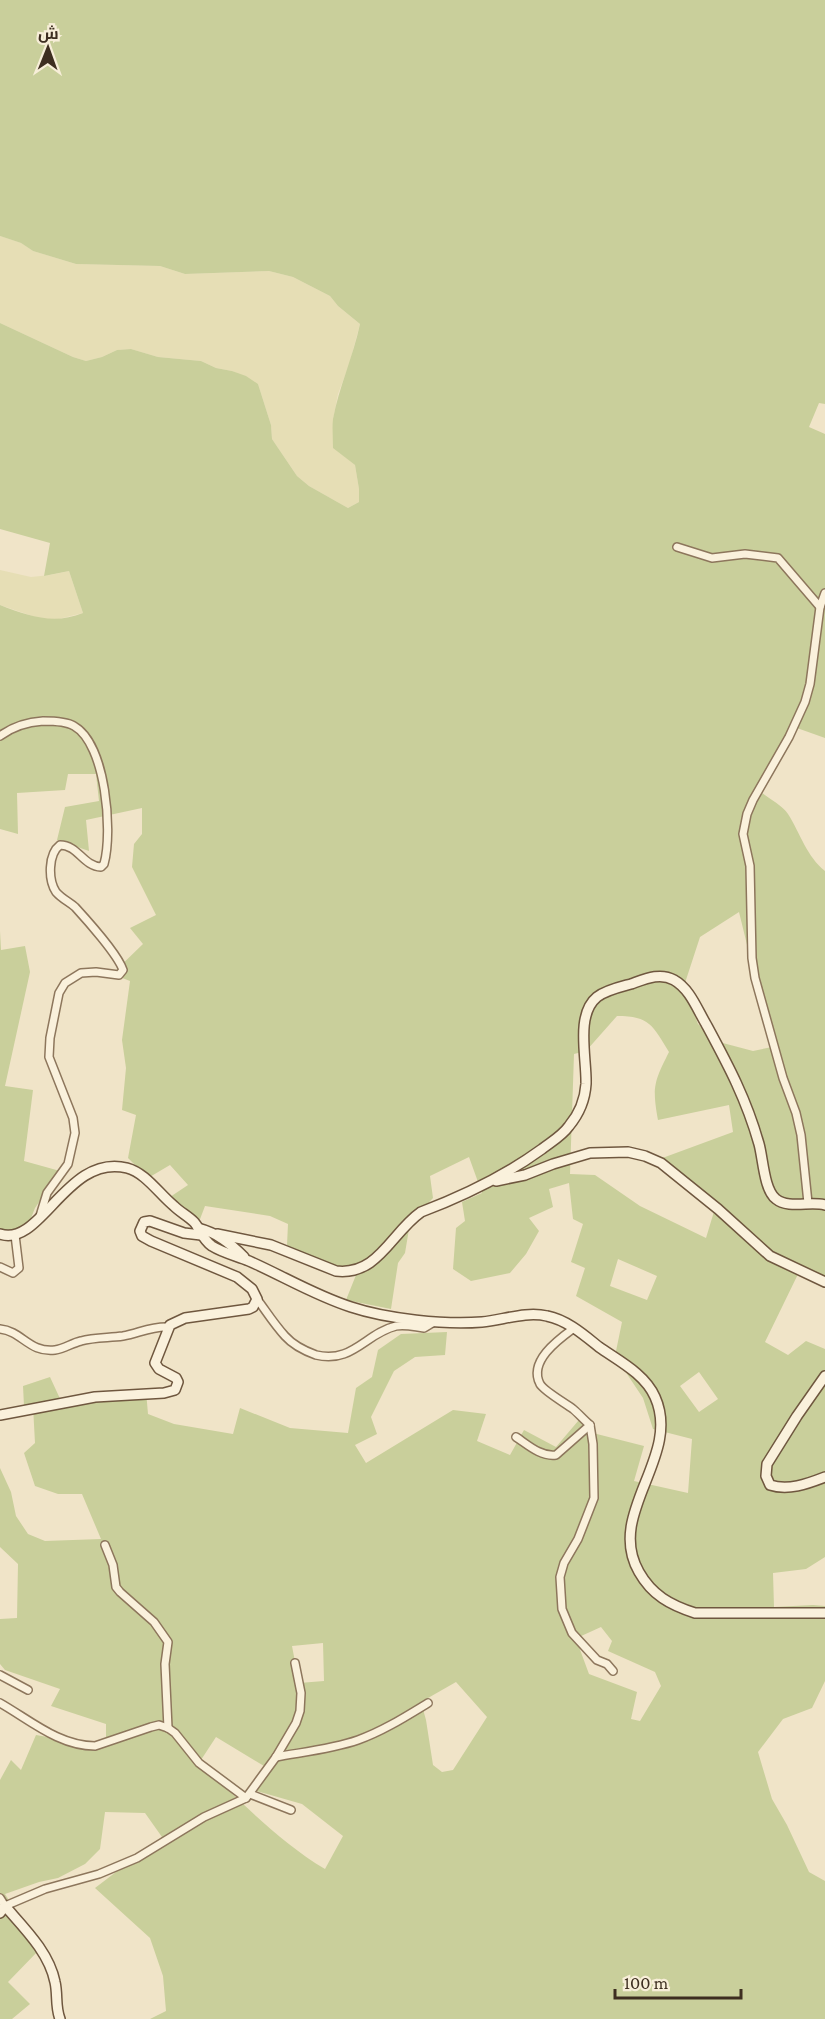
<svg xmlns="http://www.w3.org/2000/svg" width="825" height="2019" font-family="'Crimson Pro',Cairo,serif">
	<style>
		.farmland { fill: #e6deb5 }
		.green { fill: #c9cf9b; fill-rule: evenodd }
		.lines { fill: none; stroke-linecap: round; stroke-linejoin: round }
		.street-casing { stroke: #8d765c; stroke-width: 10 }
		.secondary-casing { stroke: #6f573f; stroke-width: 12 }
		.street { stroke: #faf1dc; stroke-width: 7 }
		.secondary { stroke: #faf1dc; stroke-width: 9 }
	</style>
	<rect width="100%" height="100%" fill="#f0e4c8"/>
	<g class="farmland">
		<path d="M0,236L21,243L33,251L76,264L160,266L185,274L269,271L293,277L330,296L338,306L360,324L349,365L338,394L333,420V447L355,465L359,489V502L348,508L309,486L297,476L272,439L271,425L258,384L232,371L216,368L201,361L158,357L131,349L117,350L102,357L86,361L73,357L0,323Z"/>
		<path d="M0,570L31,577L50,575L69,571L83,613L59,619H41L0,605Z"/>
	</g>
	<g class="green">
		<path d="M0,0H825V404L819,403L809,427L825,434V589L822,597L825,598V738L797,728L762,793C770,799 783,806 788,814C800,833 807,857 825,871V1284L800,1270L765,1342L788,1355L806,1341L825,1349V1557L806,1569L773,1573L774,1607L813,1605L825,1606V1681L812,1708L783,1719L758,1752L772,1799L787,1825L809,1872L825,1881V2019H150L166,2011L163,1976L150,1938L95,1888L162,1837L145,1813L105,1812L100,1849L85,1864L58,1878L39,1882L5,1894L40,1949L8,1982L30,2004L12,2019H0V1780L11,1760L21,1770L36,1735L106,1747V1724L51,1706L60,1689L5,1670L0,1664V1619L17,1618L18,1564L0,1547V1468L11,1492L16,1516L28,1534L45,1541L101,1539L82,1494H58L35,1486L24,1453L35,1443L33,1406H24L23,1386L50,1377L62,1403L146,1391L148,1414L174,1424L233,1434L240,1408L290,1428L348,1433L356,1388L372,1377L378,1350L401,1334L447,1332L445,1355L415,1357L394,1371L371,1417L377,1434L355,1445L366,1463L453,1410L486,1414L477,1441L510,1455L524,1430L556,1447L584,1414L585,1431L644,1446L634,1481L688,1493L692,1439L653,1429L643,1398L615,1356L622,1322L576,1296L585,1268L571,1262L583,1224L573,1219L569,1183L549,1189L553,1207L529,1218L539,1231L526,1254L510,1273L471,1281L453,1269L456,1228L465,1221L462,1202L482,1193L469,1157L430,1176L433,1198L410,1223L405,1253L398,1263L391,1309L346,1300L356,1275L317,1263L287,1245L288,1224L270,1216L205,1206L197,1227L164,1201L188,1185L170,1165L148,1178L128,1158L136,1115L122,1110L126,1068L122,1040L130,981L112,974L143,944L130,928L156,915L132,867L134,844L142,834V808L86,820L89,851L57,840L65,807L99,801L96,774H68L65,790L17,793L18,834L0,829V605C28,616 54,625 83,613L69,571L44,576L50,543L0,529V323L73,357L86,361L102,357L117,350L131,349L158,357L201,361L216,368L232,371L246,376L258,384L271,425L272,439L297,476L309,486L348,508L359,502V489L355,465L333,448C333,438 332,428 333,419C339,387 353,357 360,324L338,306L330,296L293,277L269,271L185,274L160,266L76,264L33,251L21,243L0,236ZM739,912L772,1047L753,1051L719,1042L698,1024L684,986L700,937ZM617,1016C650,1016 653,1026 669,1052C654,1082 652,1087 658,1120L729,1105L733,1132L657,1160L670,1178L716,1205L706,1238L640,1206L595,1175L570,1174L574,1054L586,1051ZM618,1259L657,1276L647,1300L610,1286ZM699,1372L718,1399L699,1412L680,1386ZM601,1627L612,1641L608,1651L655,1672L661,1686L640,1721L631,1719L637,1692L589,1674L579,1647V1637ZM323,1643L324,1681L299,1683L292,1646ZM456,1682L487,1717L453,1770L442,1772L433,1765L426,1720L421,1702ZM216,1737L264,1766L253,1790L302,1804L343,1836L325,1869C278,1841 240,1800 199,1763Z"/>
		<path d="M0,931L1,950L25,946L30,972L5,1086L33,1090L24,1161L60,1171L35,1208L29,1223L21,1230L0,1233Z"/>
	</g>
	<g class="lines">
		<defs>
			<g id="street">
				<path d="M677,547L712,558L745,554L778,558L820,607"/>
				<path d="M0,736C12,727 28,722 43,721C52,721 66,721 74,726C106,744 113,832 104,864L101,867C83,866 78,845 60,845C48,854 48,880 56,892C61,898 69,902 75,907C86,919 118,955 123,970L119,975L96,972L81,973L65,983L59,993L50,1038L49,1057L73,1118L75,1133L68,1164L47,1193L40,1216"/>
				<path d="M808,1203L801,1135L796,1113L783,1078L755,978L752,958L750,866L743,834L747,814L753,800L789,737L805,702L810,684L820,607L825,593"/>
				<path d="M0,1267L13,1273L19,1268L15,1235"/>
				<path d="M257,1299C266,1311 274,1324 285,1336C293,1345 305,1351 316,1355C352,1364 366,1333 396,1326C405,1324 415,1327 424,1328L434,1322"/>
				<path d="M0,1329C22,1331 29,1353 55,1350C64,1349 72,1343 81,1341C94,1337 109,1338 123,1336C139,1333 152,1326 168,1327"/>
				<path d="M590,1425L593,1444L594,1498L578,1539L564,1563L560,1577L562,1609L572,1633L597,1660L607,1664L613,1671"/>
				<path d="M516,1437C528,1445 541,1457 556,1455L590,1425C584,1420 579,1414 573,1409C565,1403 544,1391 540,1384C528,1361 559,1339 574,1328"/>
				<path d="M105,1545L113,1565L116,1587L120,1592L154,1622L168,1642L165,1664L168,1728"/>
				<path d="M0,1675L28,1690"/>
				<path d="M0,1703C30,1720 59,1746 95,1746L151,1727L159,1725L168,1728L175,1733L199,1763L246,1798"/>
				<path d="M276,1757C303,1752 332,1749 358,1740C383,1731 405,1717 428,1703"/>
				<path d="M250,1794L291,1810"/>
				<path d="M0,1898L5,1906L45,1889L99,1874L137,1858L204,1817L246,1798L276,1757L296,1723L300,1711L301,1693L295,1663"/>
			</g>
			<g id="secondary">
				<path d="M496,1181L525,1175L553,1164L590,1153L628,1152L645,1156L661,1163L718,1209L770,1256L825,1282"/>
				<path d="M198,1228C217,1233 230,1243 244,1257"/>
				<path d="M0,1234C41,1248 67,1153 127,1168C146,1173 159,1194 174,1206C180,1212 188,1216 194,1222C201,1230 202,1239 212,1246C223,1253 237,1256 249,1261C283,1276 316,1296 351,1307C387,1319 445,1325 482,1322C503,1320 526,1311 547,1316C567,1320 584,1335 599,1347C619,1361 645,1374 655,1397C682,1457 605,1513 639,1572C652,1595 670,1605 695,1613H825"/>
				<path d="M217,1234L271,1245L336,1271C378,1276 391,1233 421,1212C463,1196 505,1176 542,1149C551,1142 562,1136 569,1126C579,1114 585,1100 586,1084C587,1059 575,1015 597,997C606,990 620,987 631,984C645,979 660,972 674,980C690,989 697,1009 706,1024C728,1065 746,1098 759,1144C763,1158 764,1190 776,1199C788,1209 811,1201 825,1205"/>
				<path d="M825,1376L797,1416L767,1464L766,1476L770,1485C788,1491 807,1484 825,1477"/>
				<path d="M0,1415L95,1397L164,1393L175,1390L178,1382L176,1378L159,1369L155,1363L170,1325L185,1318L249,1309L253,1307L257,1299L252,1289L237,1277L151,1241L142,1236L140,1231L144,1222L150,1221L184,1233L201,1235"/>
				<path d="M0,1913L5,1906C24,1928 49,1952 55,1982C58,1995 55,2006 60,2019"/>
			</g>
		</defs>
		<use href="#street" class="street-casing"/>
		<use href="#secondary" class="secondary-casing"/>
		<use href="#street" class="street"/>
		<use href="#secondary" class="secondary"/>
	</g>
	<g transform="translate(48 48) rotate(1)" stroke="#f7eed8" stroke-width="4.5" paint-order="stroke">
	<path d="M0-4.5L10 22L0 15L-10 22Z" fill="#3d2e20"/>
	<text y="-9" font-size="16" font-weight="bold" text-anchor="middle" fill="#3d2e20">ش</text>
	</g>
	<path d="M615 1989v9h126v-9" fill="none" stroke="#3d2e20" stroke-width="3"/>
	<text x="624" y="1989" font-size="18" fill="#3d2e20" stroke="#f7eed8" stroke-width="4.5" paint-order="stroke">100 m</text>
</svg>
